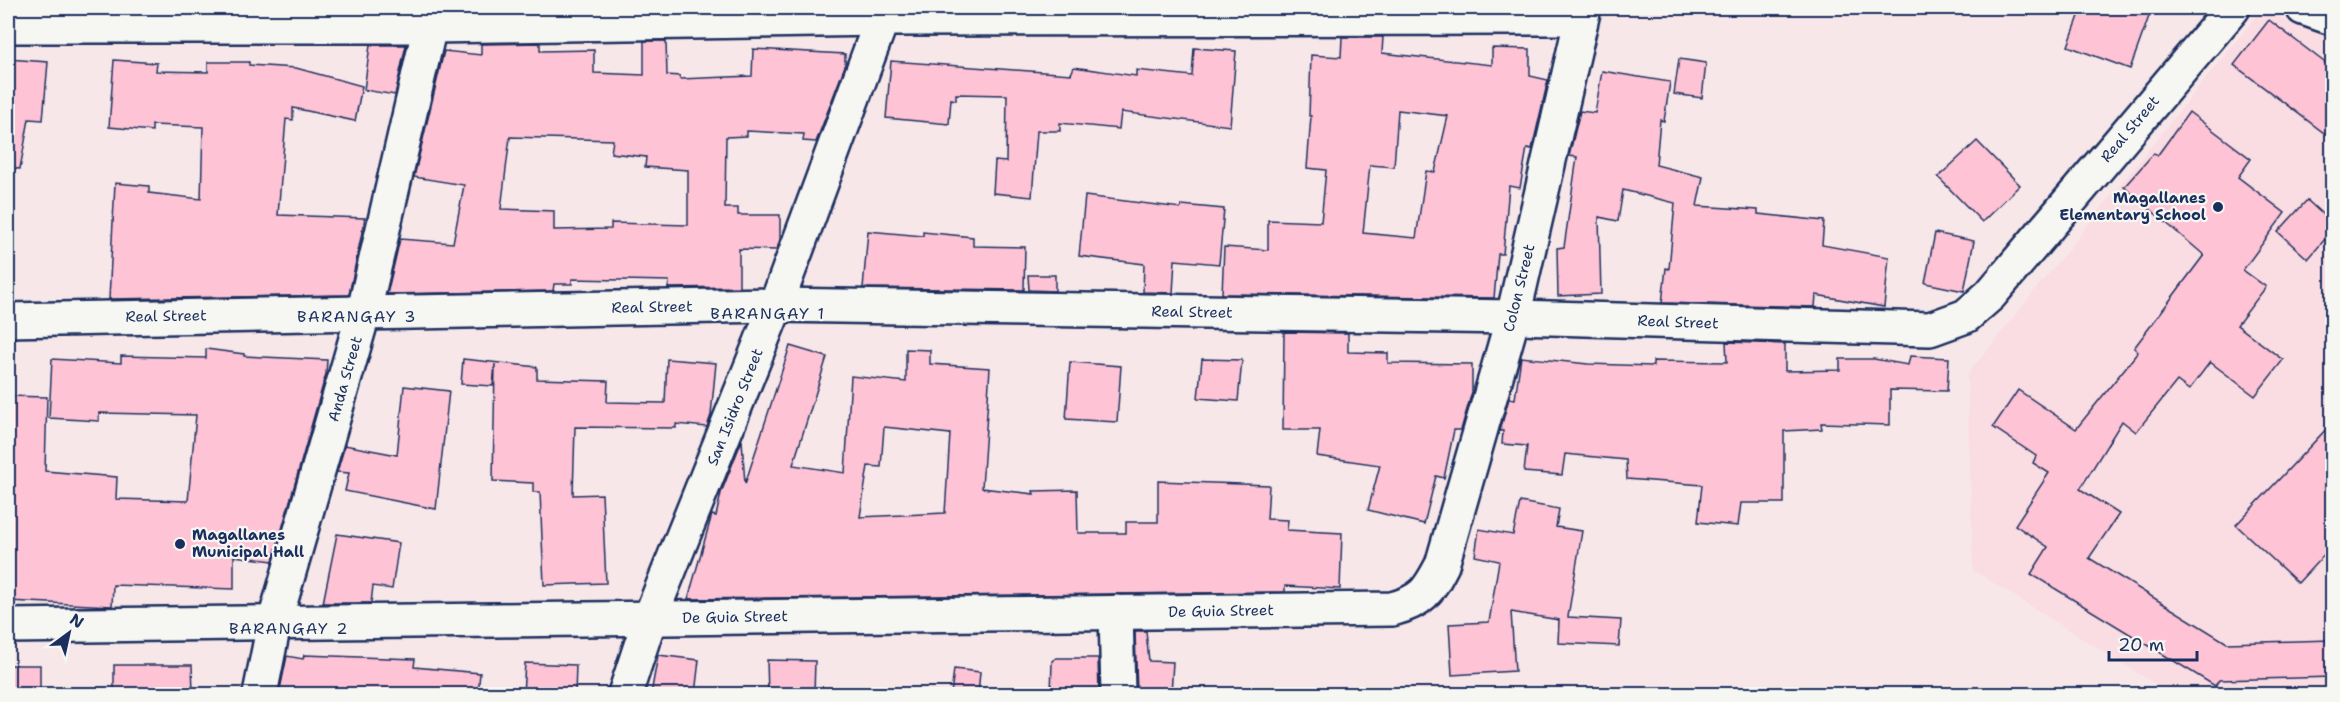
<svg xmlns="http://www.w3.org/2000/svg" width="2340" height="702" font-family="'Shantell Sans',sans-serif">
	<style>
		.built { fill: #fadce3 }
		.building { fill: #fec3d4; stroke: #1b2f5e; stroke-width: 1.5; fill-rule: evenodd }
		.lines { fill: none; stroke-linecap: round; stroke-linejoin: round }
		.minor-casing { stroke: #1b2f5e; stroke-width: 38 }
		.minor { stroke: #f6f6f2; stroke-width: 33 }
		.poi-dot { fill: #1b2f5e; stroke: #f6f6f2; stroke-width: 2 }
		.labels { text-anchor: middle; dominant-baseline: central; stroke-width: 4.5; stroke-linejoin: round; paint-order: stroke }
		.street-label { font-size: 15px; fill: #1b2f5e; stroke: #f6f6f2 }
		.poi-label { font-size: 15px; font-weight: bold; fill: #1b2f5e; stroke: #f6f6f2; text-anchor: end }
		.neighbourhood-label { font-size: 16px; letter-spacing: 1.5px; fill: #1b2f5e; stroke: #f6f6f2 }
	</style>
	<rect width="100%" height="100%" fill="#f8e7e9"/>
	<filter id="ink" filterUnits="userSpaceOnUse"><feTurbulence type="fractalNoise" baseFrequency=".0167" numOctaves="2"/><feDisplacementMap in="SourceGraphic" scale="12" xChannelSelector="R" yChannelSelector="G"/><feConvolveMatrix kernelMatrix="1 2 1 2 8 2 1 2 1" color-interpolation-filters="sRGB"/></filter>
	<g filter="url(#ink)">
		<path class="built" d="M2261,10L2332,39V694H2171L1973,570L1967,375Z"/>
		<g class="building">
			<path d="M2082,8H2152L2130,69L2068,46Z"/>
			<path d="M2269,20L2332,68V139L2234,65Z"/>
			<path d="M1342,37H1383L1382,53L1492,65V48L1530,49V76L1548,80L1532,149L1527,148L1520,188L1509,186L1503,254H1498L1494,298L1222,294L1224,247L1268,250V220L1321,222L1326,170L1307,168L1311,116H1309L1311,55L1341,57ZM1398,110L1448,116L1435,172L1426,171L1416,238L1363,233L1370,165L1394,167Z"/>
			<path d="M644,41H666L667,75L680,76V79L752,76L753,49L845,54V66L816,142L803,141L804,134L747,131V136L726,137L725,208H738V215H780V239L777,250L739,249V287L668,288L669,281L572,279V284H554L553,291L387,294L400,239L453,243L464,185L414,177L444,51L481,55V44L540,43V51L594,50V73L644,75ZM510,137L613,140L611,153L646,157L645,167L688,170V225L611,223V229L554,230V211L501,209Z"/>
			<path d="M370,45H406L395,95L364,90Z"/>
			<path d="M1194,48L1236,51L1230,126L1121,112L1119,129L1060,123V131H1037L1032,197L993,193L995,161L1006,162L1007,95L956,94V100L951,99L949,124L886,118L891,61L1071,74L1074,67L1136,76V70L1192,76Z"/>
			<path d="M8,59L48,62L43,120L29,119L20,169L8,168Z"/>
			<path d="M1679,59L1706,63L1702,98L1674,94Z"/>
			<path d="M114,60L157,63L156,71L208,72V62H249V65L296,68L362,86L355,121L293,108V120L286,119L278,215L365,218L349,295L109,299L115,183L149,186V193L201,199L203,127L152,125V131L109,127Z"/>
			<path d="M1602,71L1670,82L1664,121L1660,120L1656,165L1703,177L1697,206L1758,210V214L1824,221L1822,245L1889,257L1884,307L1816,295L1815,307L1662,303L1666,268L1669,269L1675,203L1623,190L1618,221L1599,217L1601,294L1558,296L1557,248L1564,247L1577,157L1569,156L1580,111L1595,113Z"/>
			<path d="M2189,112L2251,159L2238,177L2285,213L2243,270L2266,287L2237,325L2283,360L2255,396L2210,362L2189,390L2177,381L2136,432L2122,421L2080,489L2119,514L2089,558L2227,643L2332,640V677L2219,680L2215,686L2031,574L2048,547L2015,525L2049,473L2033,463L2036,456L1993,427L2018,390L2076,429L2138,352L2134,348L2204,255L2124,187L2154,153L2157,156Z"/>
			<path d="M1977,141L2020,185L1982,222L1938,177Z"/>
			<path d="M1085,196L1181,208L1182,205L1224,209L1219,264L1175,260L1173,293L1143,292L1144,264L1079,256Z"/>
			<path d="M2307,200L2332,223V231L2308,259L2278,232Z"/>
			<path d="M868,231L923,236V232L973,237V246L1025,247L1024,290L863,288Z"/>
			<path d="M1935,233L1974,241L1964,291L1925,283Z"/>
			<path d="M1028,275H1055V291L1029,290Z"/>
			<path d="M1284,332L1348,333V352L1388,353V363L1472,364V392L1461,430H1454L1444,478L1436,476L1424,524L1368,510L1380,465L1317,456L1320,430H1283Z"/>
			<path d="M1726,342L1785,344V371L1840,370V359H1874L1908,365L1910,356L1949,358L1947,391L1890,390V425L1821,423L1822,429L1784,431V503H1741L1738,526L1698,522L1702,485L1627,479L1626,460L1565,454L1562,475L1524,472L1527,446L1502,444L1503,431H1500L1509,398L1515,399L1521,357L1588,364L1653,366V361L1727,362Z"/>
			<path d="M790,346L827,357L793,465L845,473L851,376L906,382V349L930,350V364L990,368L982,488L1034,494L1033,491L1077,490L1078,533H1126V522H1158V481L1269,485L1267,519L1288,520L1287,530L1342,533L1340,589L1285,586V592L688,599L711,518L712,515L716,516L721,493L742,440L745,484ZM884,427L950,434L945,513L860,517L868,466L881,467Z"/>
			<path d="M206,349L244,354V356L327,360L326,374L273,561L234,556V589L113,585L112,606L8,601V396L47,397L45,471L117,477L116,499L188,501L196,415L99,413V421L49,418L52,359L121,363V356L206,358Z"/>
			<path d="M463,359L537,367V379L608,381L607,402L665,403L667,359L716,363L711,415L707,427L676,424V428L575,427L573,495L602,494L606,583L544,585L540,492H533V483L493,481L495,364L493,386L461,384Z"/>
			<path d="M1202,359L1242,360L1238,401L1198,398Z"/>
			<path d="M1070,362L1121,366L1117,422L1066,419Z"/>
			<path d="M404,386L449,391L436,509L345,491L349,473L337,472L345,445L397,455Z"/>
			<path d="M2332,423V546L2298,583L2236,525Z"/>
			<path d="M1520,502L1559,509L1556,527L1582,531L1568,617L1621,620L1619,646L1558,643L1559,620L1511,612L1515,671L1452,675L1449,624L1489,622L1499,561L1475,556L1479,529L1513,535Z"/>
			<path d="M337,534L399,543L392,589L373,586L371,603H323Z"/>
			<path d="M1135,631H1146L1149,661L1173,662L1171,694H1137Z"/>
			<path d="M304,655L415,659L414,667L480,673L478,694H279L287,656L303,659Z"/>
			<path d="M658,655L699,660L695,694H651Z"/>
			<path d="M1056,658H1098L1099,694H1051L1052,661Z"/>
			<path d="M767,660L815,661L814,694H768Z"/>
			<path d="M525,663L576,665L575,694H523Z"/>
			<rect x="8" y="665" width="32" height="29"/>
			<path d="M114,665H192L193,691H114Z"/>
			<path d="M954,669L980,672L978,694H951Z"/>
		</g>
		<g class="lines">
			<defs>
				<g id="minor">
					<path d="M2303,8L2332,18"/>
					<path d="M8,26H430L882,19L1581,18"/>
					<path d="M8,320L776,305L1513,317L1930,329L1966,316L1990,295L2233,8"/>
					<path d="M1116,612L1118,694"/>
					<path d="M8,626L1392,609C1422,601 1428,592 1442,565L1513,317L1584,8"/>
					<path d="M260,694L274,624L364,311L430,26"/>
					<path d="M625,694L650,618L776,305L882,19"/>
				</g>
			</defs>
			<use href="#minor" class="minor-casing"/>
			<use href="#minor" class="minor"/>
		</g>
	</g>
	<g class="poi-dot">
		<circle cx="2218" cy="207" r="6"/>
		<circle cx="180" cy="544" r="6"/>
	</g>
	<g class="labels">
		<g class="street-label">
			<text transform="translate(2130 129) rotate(-50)">Real Street</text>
			<text transform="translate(1519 288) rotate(-76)">Colon Street</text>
			<text transform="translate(652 307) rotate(-1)">Real Street</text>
			<text transform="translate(1192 312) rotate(1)">Real Street</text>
			<text transform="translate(166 316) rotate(-1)">Real Street</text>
			<text transform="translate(1678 322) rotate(2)">Real Street</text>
			<text transform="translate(345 379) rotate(-74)">Anda Street</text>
			<text transform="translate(735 407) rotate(-68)">San Isidro Street</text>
			<text transform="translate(1221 611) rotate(-1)">De Guia Street</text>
			<text transform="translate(735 617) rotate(-1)">De Guia Street</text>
		</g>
		<g class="poi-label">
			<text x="2206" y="198">Magallanes<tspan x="2206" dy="17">Elementary School</tspan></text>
			<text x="192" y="535" text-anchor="start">Magallanes<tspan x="192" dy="17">Municipal Hall</tspan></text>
		</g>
		<g class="neighbourhood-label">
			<text x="768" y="313">BARANGAY 1</text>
			<text x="357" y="316">BARANGAY 3</text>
			<text x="289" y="628">BARANGAY 2</text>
		</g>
	</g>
	<rect width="2340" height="702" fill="none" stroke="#f6f6f2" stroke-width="30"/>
	<rect x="15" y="15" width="2310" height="672" fill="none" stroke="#1b2f5e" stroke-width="2" filter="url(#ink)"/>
	<g transform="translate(69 633) rotate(33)" stroke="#f6f6f2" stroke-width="4.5" paint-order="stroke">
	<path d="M0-4.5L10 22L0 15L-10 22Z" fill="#1b2f5e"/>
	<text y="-9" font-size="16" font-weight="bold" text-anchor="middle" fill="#1b2f5e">N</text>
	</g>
	<path d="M2109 651v9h88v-9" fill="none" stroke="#1b2f5e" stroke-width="3"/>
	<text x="2118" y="651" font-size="18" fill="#1b2f5e" stroke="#f6f6f2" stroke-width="4.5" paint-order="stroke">20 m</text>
</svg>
